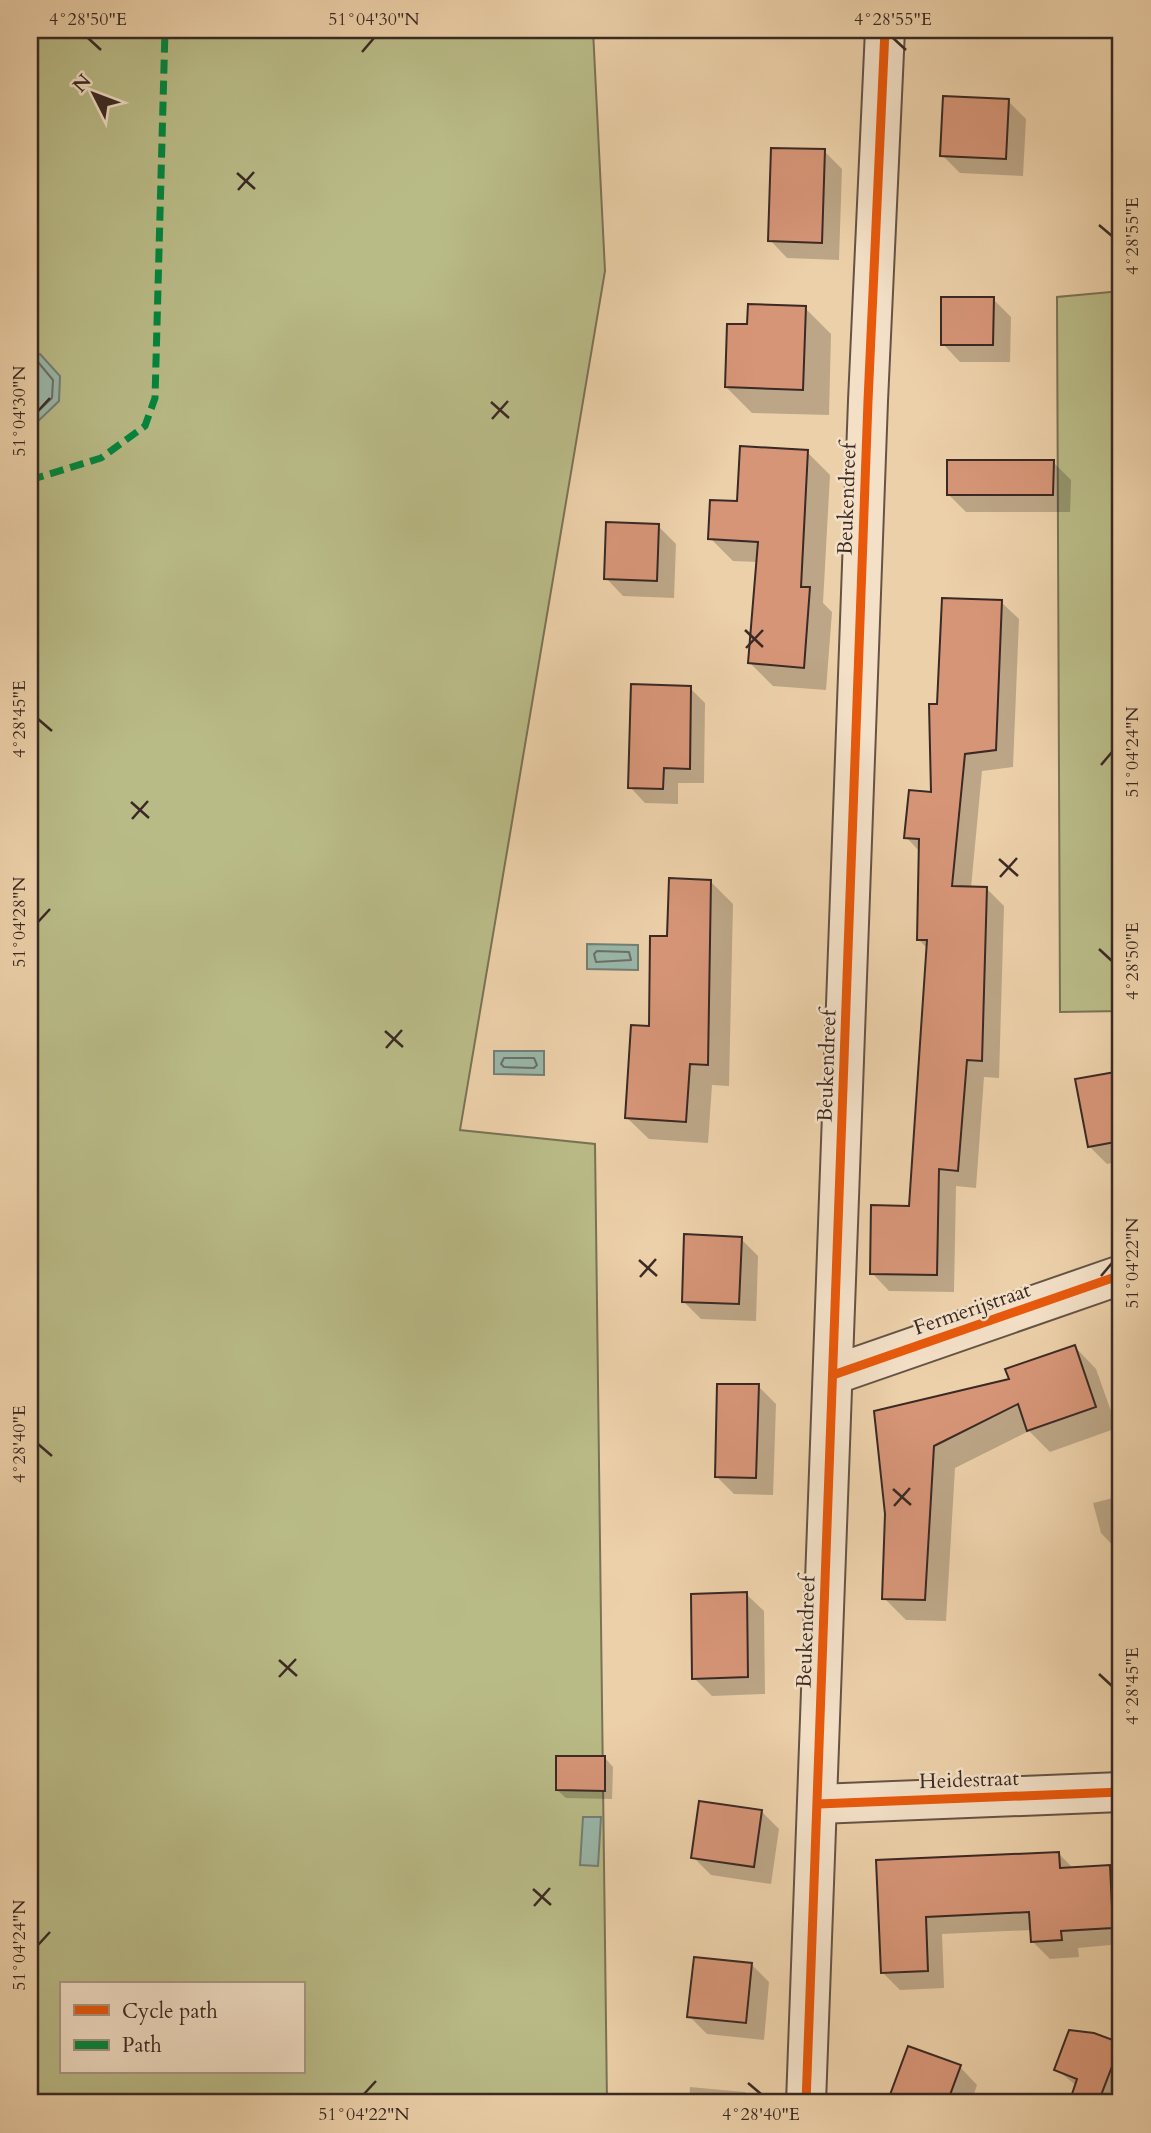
<svg xmlns="http://www.w3.org/2000/svg" width="1151" height="2133" font-family="Cardo,serif">
	<style>
		.green { fill: #b9bb87; stroke: #7a7256; stroke-width: 2; fill-rule: evenodd }
		.water { fill: #99b7a9; stroke: #737e74; stroke-width: 2 }
		.shadow { fill: #0003 }
		.lines { fill: none; stroke-linecap: round; stroke-linejoin: round }
		.shore { stroke: #6a7066; stroke-width: 2 }
		.building { fill: #d69577; stroke: #3a2924; stroke-width: 2 }
		.street-casing { stroke: #665345; stroke-width: 42 }
		.street { stroke: #f3e0c7; stroke-width: 38 }
		.quiet { stroke: #00873e; stroke-width: 7; stroke-dasharray: 14 7; stroke-linecap: butt }
		.cycleway-casing { stroke: #f3e0c7; stroke-width: 13 }
		.cycleway { stroke: #e8590c; stroke-width: 9 }
		.ticks { fill: none; stroke: #3a2924; stroke-width: 2.5 }
		.labels { text-anchor: middle; dominant-baseline: central; stroke-width: 5; stroke-linejoin: round; paint-order: stroke }
		.street-label { font-size: 21px; fill: #3a2924; stroke: #f3e0c7 }
		.neatline { fill: none; stroke: #3a2924; stroke-width: 2.5 }
		.ticks-label { font-size: 18px; text-anchor: middle; fill: #3a2924 }
	</style>
	<rect width="100%" height="100%" fill="#ecd0a9"/>
	<filter id="stains"><feTurbulence type="fractalNoise" baseFrequency=".00286" numOctaves="4"/><feColorMatrix values="0 0 0 0 .2 0 0 0 0 .09 0 0 0 0 .02 0 0 0 .5 -.17"/></filter>
	<radialGradient id="worn" r=".72"><stop offset=".6" stop-color="#630" stop-opacity="0"/><stop offset="1" stop-color="#630" stop-opacity=".3"/></radialGradient>
	<g class="green">
		<path d="M30,30H593L605,271L460,1130L595,1144L607,2103H30ZM61,1984H303V2072H61Z"/>
		<path d="M1121,291V1011L1060,1012L1057,297Z"/>
	</g>
	<g class="water">
		<path d="M40,354L60,376L59,401L30,429V355Z"/>
		<path d="M587,944L638,945V970L587,969Z"/>
		<path d="M494,1051H544V1075L494,1074Z"/>
		<path d="M583,1817H601L598,1866L580,1865Z"/>
	</g>
	<g class="shadow">
		<path d="M1008,101L1026,119L1023,176L960,173L942,155Z"/>
		<path d="M824,151L842,169L839,260L787,258L770,240Z"/>
		<path d="M993,299L1011,317L1010,362H960L943,344Z"/>
		<path d="M805,308L831,334L829,415L752,413L726,387L749,326Z"/>
		<path d="M807,452L830,475L823,603L832,612L826,690L773,686L750,663L758,562L733,561L710,538Z"/>
		<path d="M1053,462L1071,480L1070,512H966L948,494Z"/>
		<path d="M658,526L676,544L674,598L623,596L606,578Z"/>
		<path d="M1001,602L1019,619L1013,767L982,771L971,888H986L1004,906L999,1078L984,1077L976,1188L956,1186L954,1292L889,1291L872,1273L910,1207L928,949L919,940L920,852L906,837L933,794L939,706Z"/>
		<path d="M690,688L705,703L704,783H678V804L645,803L630,787Z"/>
		<path d="M711,882L733,904L729,1086L712,1085L708,1143L649,1139L626,1117L650,1028L669,938Z"/>
		<path d="M1121,1072V1161L1107,1164L1089,1146L1077,1081Z"/>
		<path d="M741,1239L758,1256L756,1321L701,1319L683,1301Z"/>
		<path d="M1075,1347L1096,1369L1117,1428L1050,1452L1029,1431L955,1468L946,1621L906,1620L884,1598L887,1514L876,1413L1011,1380Z"/>
		<path d="M758,1386L776,1404L773,1495L734,1494L717,1477Z"/>
		<path d="M1121,1496V1550L1118,1551L1101,1533L1093,1503Z"/>
		<path d="M746,1594L764,1611L765,1694L712,1696L694,1678Z"/>
		<path d="M605,1758L613,1767L612,1799L566,1798L557,1790Z"/>
		<path d="M762,1812L779,1829L771,1884L711,1875L693,1857Z"/>
		<path d="M1058,1853L1074,1869L1121,1866V1944L1078,1948L1079,1957L1050,1959L1032,1941V1930L942,1934L944,1988L900,1990L882,1972L878,1862Z"/>
		<path d="M752,1965L769,1982L764,2040L707,2034L689,2016Z"/>
		<path d="M1095,2035L1121,2046V2093L1117,2103H1071L1077,2086L1056,2069Z"/>
		<path d="M960,2067L977,2085L971,2103H889Z"/>
		<path d="M690,2087L745,2092L757,2103H689Z"/>
	</g>
	<g class="lines">
		<g class="shore">
			<path d="M30,361L38,362L53,380L52,398L30,419"/>
			<path d="M597,951L629,952L631,960L596,962L594,954Z"/>
			<path d="M504,1058H534L537,1065L534,1068L504,1067L501,1064Z"/>
		</g>
	</g>
	<g class="building">
		<path d="M943,96L1009,99L1006,159L940,156Z"/>
		<path d="M771,148L825,149L822,243L768,241Z"/>
		<path d="M941,297H994L993,345H941Z"/>
		<path d="M748,304L806,306L803,390L725,387L727,324H747Z"/>
		<path d="M740,446L808,450L801,587H810L804,668L748,663L758,542L708,539L710,500L737,501Z"/>
		<path d="M947,460H1054L1053,495H947Z"/>
		<path d="M606,522L659,524L657,581L604,579Z"/>
		<path d="M942,598L1002,600L996,750L965,754L952,886L987,887L982,1061L967,1060L958,1171L939,1169L937,1275L870,1274L871,1205L909,1206L927,940H917L919,839L904,838L909,790L931,792L929,704H937Z"/>
		<path d="M631,684L691,686L690,769L664,768L663,789L628,788Z"/>
		<path d="M669,878L711,880L708,1065L690,1064L686,1122L625,1118L631,1025L649,1026L650,936H667Z"/>
		<path d="M1121,1071V1141L1088,1147L1075,1079Z"/>
		<path d="M684,1234L742,1237L739,1304L682,1302Z"/>
		<path d="M1075,1345L1096,1407L1027,1431L1018,1404L934,1446L925,1600L882,1599L885,1514L874,1411L1009,1379L1005,1369Z"/>
		<path d="M717,1384H759L756,1478L715,1477Z"/>
		<path d="M747,1592L748,1677L692,1679L691,1594Z"/>
		<path d="M556,1756H605V1791L556,1790Z"/>
		<path d="M699,1801L762,1810L754,1867L691,1858Z"/>
		<path d="M1059,1852L1060,1868L1110,1865L1113,1928L1061,1931L1062,1940L1031,1942L1029,1912L926,1917L928,1971L881,1973L876,1860Z"/>
		<path d="M694,1957L752,1963L746,2023L687,2017Z"/>
		<path d="M1069,2030L1094,2033L1121,2043L1098,2103H1069L1077,2079L1054,2070Z"/>
		<path d="M908,2046L961,2065L947,2103H887Z"/>
	</g>
	<g class="lines">
		<defs>
			<g id="street">
				<path d="M833,1375L1121,1275"/>
				<path d="M818,1804L1121,1792"/>
				<path d="M806,2103L868,401L885,30"/>
			</g>
		</defs>
		<use href="#street" class="street-casing"/>
		<use href="#street" class="street"/>
		<path class="quiet" d="M30,480L101,458L145,426L155,398L165,30"/>
		<defs>
			<g id="cycleway">
				<path d="M833,1375L1121,1275"/>
				<path d="M818,1804L1121,1792"/>
				<path d="M806,2103L868,401L885,30"/>
			</g>
		</defs>
		<use href="#cycleway" class="cycleway-casing"/>
		<use href="#cycleway" class="cycleway"/>
	</g>
	<path class="ticks" d="M88,38L101,50M893,38L906,50M362,52L374,38M237,173L255,189M238,190L254,172M1099,225L1112,236M491,402L509,418M38,411L50,398M492,419L508,401M745,630L763,647M746,648L763,630M38,719L52,731M1101,765L1112,752M131,802L149,818M132,819L148,801M999,859L1018,876M1000,877L1017,858M38,922L50,909M1099,949L1112,961M385,1031L403,1047M386,1048L402,1030M639,1260L657,1276M1101,1276L1112,1263M640,1277L656,1259M38,1444L52,1456M893,1489L911,1505M894,1506L910,1488M279,1660L297,1676M1099,1674L1112,1686M279,1677L296,1659M533,1889L551,1905M534,1906L550,1888M38,1945L50,1932M748,2083L761,2094M364,2094L376,2081"/>
	<g class="labels">
		<g class="street-label">
			<text transform="translate(847 499) rotate(-88)">Beukendreef</text>
			<text transform="translate(827 1066) rotate(-88)">Beukendreef</text>
			<text transform="translate(972 1309) rotate(-19)">Fermerijstraat</text>
			<text transform="translate(806 1632) rotate(-88)">Beukendreef</text>
			<text transform="translate(969 1780) rotate(-2)">Heidestraat</text>
		</g>
	</g>
	<rect width="1151" height="2133" fill="none" stroke="#ecd0a9" stroke-width="77"/>
	<rect x="60" y="1982" width="245" height="91" fill="#f3e0c7" stroke="#a99786" stroke-width="2"/>
	<rect x="74" y="2005" width="35" height="10" fill="#e8590c" stroke="#a99786" stroke-width="2"/>
	<text x="122" y="2018" font-size="21" fill="#3a2924">Cycle path</text>
	<rect x="74" y="2040" width="35" height="10" fill="#00873e" stroke="#a99786" stroke-width="2"/>
	<text x="122" y="2052" font-size="21" fill="#3a2924">Path</text>
	<g transform="translate(94 94) rotate(312)" stroke="#f3e0c7" stroke-width="5" paint-order="stroke">
	<path d="M0-5L12 26L0 18L-12 26Z" fill="#3a2924"/>
	<text y="-10" font-size="19" font-weight="bold" text-anchor="middle" fill="#3a2924">N</text>
	</g>
	<rect x="38" y="38" width="1074" height="2056" class="neatline"/>
	<g class="ticks-label">
		<text x="88" y="25">4°28'50"E</text>
		<text x="374" y="25">51°04'30"N</text>
		<text x="893" y="25">4°28'55"E</text>
		<text transform="translate(1132 236) rotate(-90)" y="6">4°28'55"E</text>
		<text transform="translate(19 411) rotate(-90)" y="6">51°04'30"N</text>
		<text transform="translate(19 719) rotate(-90)" y="6">4°28'45"E</text>
		<text transform="translate(1132 752) rotate(-90)" y="6">51°04'24"N</text>
		<text transform="translate(19 922) rotate(-90)" y="6">51°04'28"N</text>
		<text transform="translate(1132 961) rotate(-90)" y="6">4°28'50"E</text>
		<text transform="translate(1132 1263) rotate(-90)" y="6">51°04'22"N</text>
		<text transform="translate(19 1444) rotate(-90)" y="6">4°28'40"E</text>
		<text transform="translate(1132 1686) rotate(-90)" y="6">4°28'45"E</text>
		<text transform="translate(19 1945) rotate(-90)" y="6">51°04'24"N</text>
		<text x="364" y="2120">51°04'22"N</text>
		<text x="761" y="2120">4°28'40"E</text>
	</g>
	<rect width="100%" height="100%" filter="url(#stains)"/>
	<rect width="100%" height="100%" fill="url(#worn)"/>
</svg>
